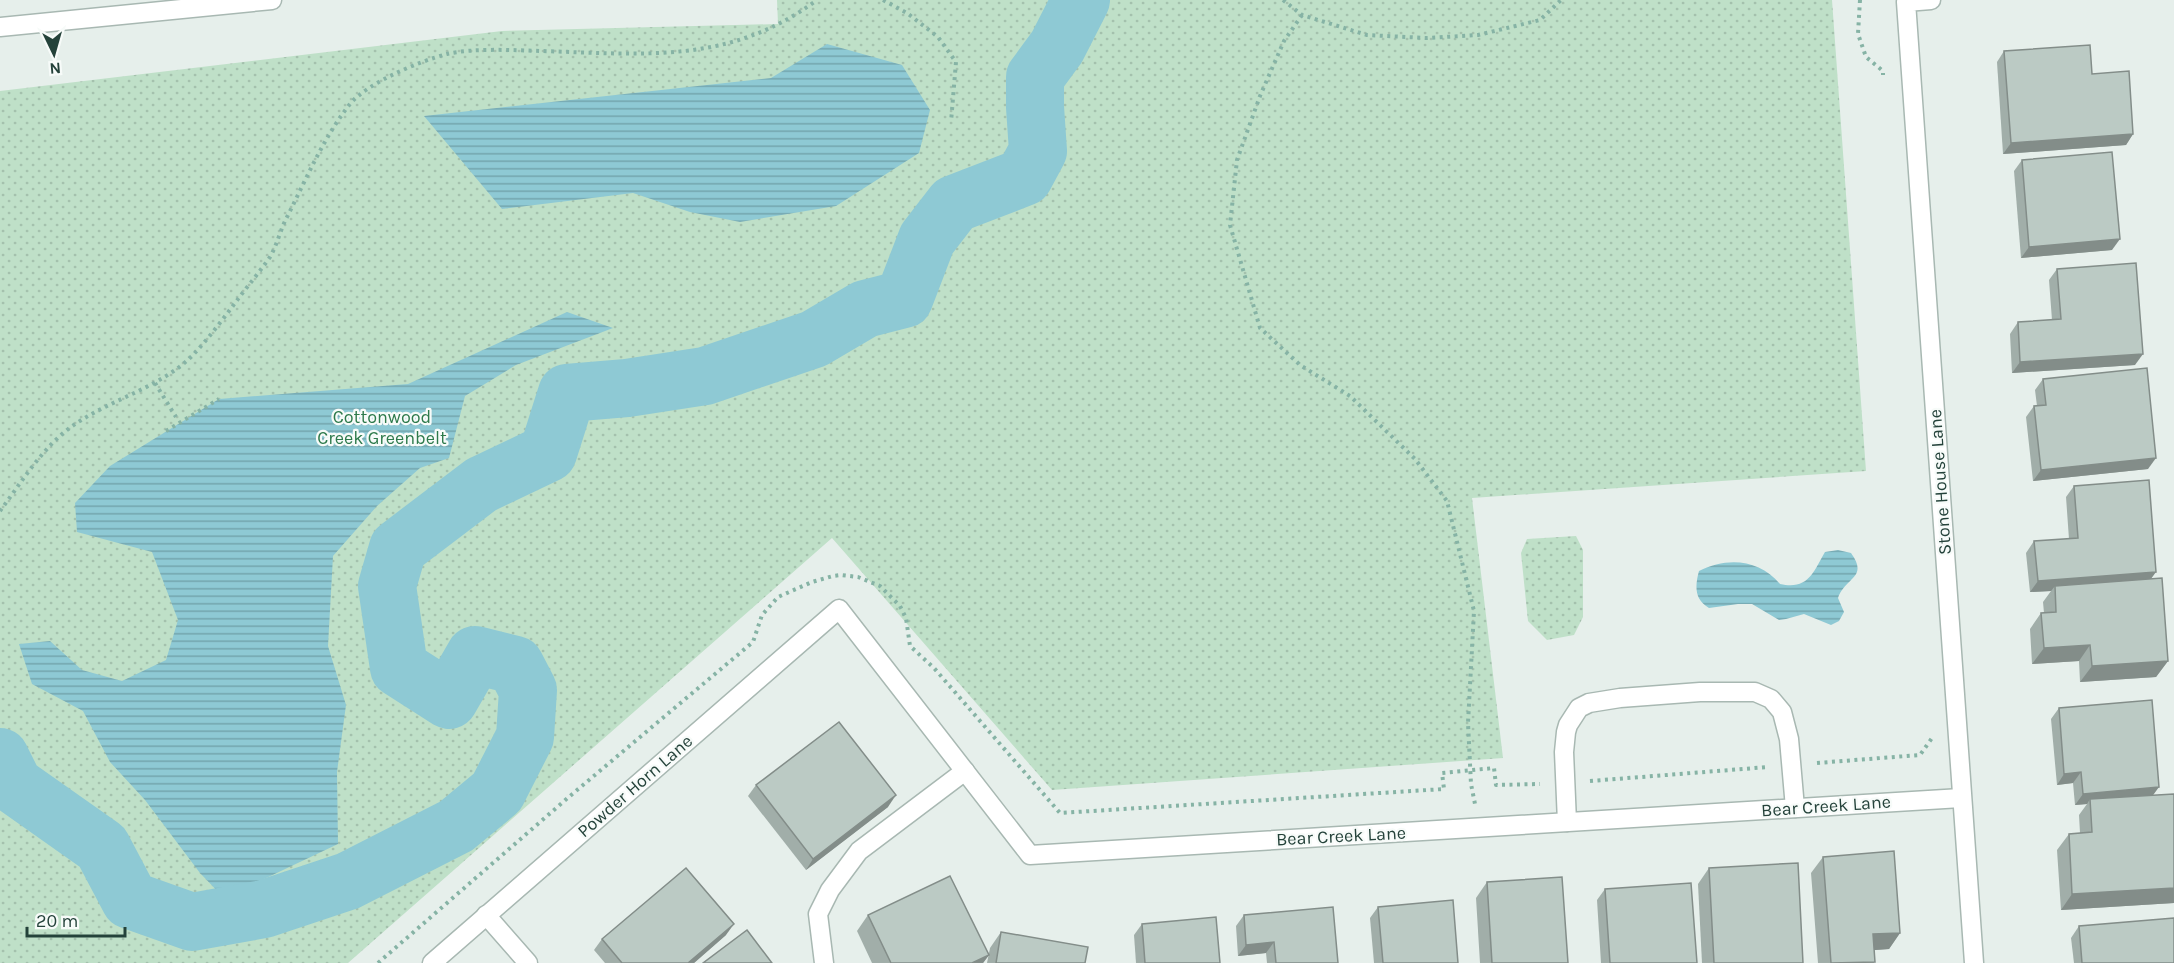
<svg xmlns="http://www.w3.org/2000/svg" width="2174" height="963" font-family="Karla,sans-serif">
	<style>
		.park { fill: url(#park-dots) }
		.water { fill: url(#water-rules) }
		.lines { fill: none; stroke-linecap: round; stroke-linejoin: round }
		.river { stroke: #8ec9d4; stroke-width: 58 }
		.service-casing { stroke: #a8b8b2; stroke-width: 21 }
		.minor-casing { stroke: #a8b8b2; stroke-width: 21 }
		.path { stroke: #86b3a5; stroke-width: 4; stroke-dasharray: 3 4.5; stroke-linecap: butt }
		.service { stroke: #fff; stroke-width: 18 }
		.minor { stroke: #fff; stroke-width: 18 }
		.wall { fill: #a1aea9 }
		.shaded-wall { fill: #838d89 }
		.building { fill: #bbcac4; stroke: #838d89; stroke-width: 1.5 }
		.labels { text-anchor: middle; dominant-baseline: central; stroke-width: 4.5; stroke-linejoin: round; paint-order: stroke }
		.park-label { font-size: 18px; fill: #2d7a4b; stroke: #f7fbf9 }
		.street-label { font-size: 18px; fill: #24423a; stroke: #f7fbf9 }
	</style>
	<defs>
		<pattern id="park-dots" width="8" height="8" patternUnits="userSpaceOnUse" patternTransform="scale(1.5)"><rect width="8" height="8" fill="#bfe0c8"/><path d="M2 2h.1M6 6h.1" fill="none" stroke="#a4c1ad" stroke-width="1.8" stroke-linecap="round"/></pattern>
		<pattern id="water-rules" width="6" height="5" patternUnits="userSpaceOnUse" patternTransform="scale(1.5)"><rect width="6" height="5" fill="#8ec9d4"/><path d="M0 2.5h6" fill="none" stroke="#74a5ad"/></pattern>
	</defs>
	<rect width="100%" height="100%" fill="#e6efeb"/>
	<g class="park">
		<path d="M777,0H1832L1866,471L1472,498L1503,758L1052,790L832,538L348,963H0V91L502,31L778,24Z"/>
		<path d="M1576,536L1583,550V617L1574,635L1547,640L1528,621L1521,553L1527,539Z"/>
	</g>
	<g class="water">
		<path d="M827,44L902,65L930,110L919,153L836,206L740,222L690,212L633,193L502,209L424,116L771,78Z"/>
		<path d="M567,312L613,328L516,365L465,396L449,458L420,468L377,506L333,556L328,646L346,705L337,772L338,844L224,898L200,873L145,800L110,762L83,711L32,684L19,644L50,641L82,670L122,681L166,660L178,620L152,552L77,532L75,503L110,466L219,399L408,384Z"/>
		<path d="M1838,550L1851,553C1869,578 1845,577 1838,598L1844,612L1839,621L1831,625L1804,614L1786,619L1779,620L1752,604H1738L1709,608C1694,599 1695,586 1699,571C1727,557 1759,559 1780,584C1808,590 1813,573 1825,552Z"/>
	</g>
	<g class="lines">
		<path class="river" d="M0,757L14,785L102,847L130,900L192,922L264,909L348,881L456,826L497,792L525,737L528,690L515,665L475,655L449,700L399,668L387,586L398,548L481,485L548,453L567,393L627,388L705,376L814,339L865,309L904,299L927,239L954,204L1024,177L1038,151L1035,107V77L1057,47L1081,0"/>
		<defs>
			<g id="service">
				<path d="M1567,822L1564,752L1566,732L1568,725L1579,708L1589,703L1620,698L1700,692H1755L1771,699L1782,712L1789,739L1795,808"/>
				<path d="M824,963L818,914L830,890L859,851L965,771"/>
			</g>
			<g id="minor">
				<path d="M1931,0L1906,2L1974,963"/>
				<path d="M0,27L272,0"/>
				<path d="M486,915L528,963"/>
				<path d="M432,963L839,609L1030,855L1961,798"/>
			</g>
		</defs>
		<use href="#service" class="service-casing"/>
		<use href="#minor" class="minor-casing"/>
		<g class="path">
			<path d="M883,0L907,13L938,37L956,62L951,122"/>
			<path d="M1283,0L1302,15L1367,35L1427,38L1478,35L1540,20L1561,0"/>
			<path d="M1860,0L1858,34L1866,57L1883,71V75"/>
			<path d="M1302,15L1284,41L1260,96L1237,160L1230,225L1260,328L1300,365L1350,396L1415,459L1447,501L1474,611L1468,723L1471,784L1475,804"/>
			<path d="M155,383L176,417"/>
			<path d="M166,431L219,399"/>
			<path d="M0,511C21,483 42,448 71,427C108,400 160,388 192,356C210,337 226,315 241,295C251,282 261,270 270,257C277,245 280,231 286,219C306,180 323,138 350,104C367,83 420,61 447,54C472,48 514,50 541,51C644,54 729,65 817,0"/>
			<path d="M1817,763L1920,755L1932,738"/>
			<path d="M1590,781L1768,767"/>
			<path d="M378,963L570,796L753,642L762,615L778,597L812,582L833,576L841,575L858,577L880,586L900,606L906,618L910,646L934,668L1060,813L1444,789L1442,773L1494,768L1496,785L1540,784"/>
		</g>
		<use href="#service" class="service"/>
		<use href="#minor" class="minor"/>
	</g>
	<g class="wall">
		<path d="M2004,51L2092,74L2133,134L2126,145L2003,154L1997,62Z"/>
		<path d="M2022,160L2112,250L2021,258L2014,171Z"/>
		<path d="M2057,269L2135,365L2012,373L2010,334L2018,322L2052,320L2049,280Z"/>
		<path d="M2043,379L2148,469L2033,481L2026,417L2034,406H2037L2035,390Z"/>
		<path d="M2074,486L2151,579L2168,661L2156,677L2080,682L2079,661L2032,664L2030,629L2041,613H2044L2043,602L2051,591L2030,592L2026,553L2034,541L2069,539L2066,497Z"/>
		<path d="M2059,708L2153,796L2174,794V903L2061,910L2057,850L2069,834L2080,833L2079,815L2087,804L2075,805L2073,783L2057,785L2051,719Z"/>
		<path d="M756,785L888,807L806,870L748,796Z"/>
		<path d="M1823,857L1900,933L1889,949L1874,950V963H1818L1811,873Z"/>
		<path d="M1709,868L1803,963H1702L1698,884Z"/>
		<path d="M1487,882L1568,963H1480L1476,898Z"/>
		<path d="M1605,889L1697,963H1601L1597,900Z"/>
		<path d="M1378,907L1458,963H1374L1370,918Z"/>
		<path d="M868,915L989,955L983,963H872L857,931Z"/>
		<path d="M1244,915L1338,963H1267L1266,953L1238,956L1236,926Z"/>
		<path d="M1142,924L1220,963H1136L1134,935Z"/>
		<path d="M2079,926L2174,963H2074L2071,938Z"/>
		<path d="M1001,932L1085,963H987L990,948Z"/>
		<path d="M726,935L694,963H605L594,950L602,939Z"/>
	</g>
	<g class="shaded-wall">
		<path d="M2133,134L2126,145L2003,154L2011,143Z"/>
		<path d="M2120,239L2112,250L2021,258L2029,247Z"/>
		<path d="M2143,354L2135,365L2012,373L2020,362Z"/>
		<path d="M2156,458L2148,469L2033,481L2041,470Z"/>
		<path d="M2156,572L2148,583L2055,586L2051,591L2030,592L2038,581Z"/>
		<path d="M2090,645L2079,661L2032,664L2044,648Z"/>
		<path d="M2168,661L2156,677L2080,682L2092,666Z"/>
		<path d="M2081,772L2073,783L2057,785L2064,774Z"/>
		<path d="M2159,787L2151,798L2090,799L2087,804L2075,805L2083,794Z"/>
		<path d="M896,795L888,807L806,870L813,859Z"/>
		<path d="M2174,888V903L2061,910L2072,894Z"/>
		<path d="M734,924L726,935L694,963H688Z"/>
		<path d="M1900,933L1889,949L1862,951L1873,934Z"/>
		<path d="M1274,942L1266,953L1238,956L1246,945Z"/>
		<path d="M989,955L983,963H972Z"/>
	</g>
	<g class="building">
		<path d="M2090,45L2092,74L2129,71L2133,134L2011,143L2004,51Z"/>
		<path d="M2112,152L2120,239L2029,247L2022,160Z"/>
		<path d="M2136,263L2143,354L2020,362L2018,322L2061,319L2057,269Z"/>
		<path d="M2147,368L2156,458L2041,470L2034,406L2046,405L2043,379Z"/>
		<path d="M2149,480L2156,572L2038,581L2034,541L2078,538L2074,486Z"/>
		<path d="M2162,578L2168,661L2092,666L2090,645L2044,648L2041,613L2056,612L2055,586Z"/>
		<path d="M2152,700L2159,787L2083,794L2081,772L2064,774L2059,708Z"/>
		<path d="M839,722L896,795L813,859L756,785Z"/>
		<path d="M2174,794V888L2072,894L2069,834L2092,832L2090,799Z"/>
		<path d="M1894,851L1900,933L1873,934L1875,962L1831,963L1823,857Z"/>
		<path d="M1798,863L1803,963H1714L1709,868Z"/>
		<path d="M686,868L734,924L688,963H622L602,939Z"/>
		<path d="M950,876L989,955L972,963H891L868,915Z"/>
		<path d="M1562,877L1568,963H1492L1487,882Z"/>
		<path d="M1691,883L1697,963H1610L1605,889Z"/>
		<path d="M1453,900L1458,963H1383L1378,907Z"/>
		<path d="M1333,907L1338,963H1276L1274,942L1246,945L1244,915Z"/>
		<path d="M1216,917L1220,963H1145L1142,924Z"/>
		<path d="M2174,918V963H2082L2079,926Z"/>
		<path d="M747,930L772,963H703Z"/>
		<path d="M1001,932L1088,947L1085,963H996Z"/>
	</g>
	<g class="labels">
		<g class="park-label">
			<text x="382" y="417">Cottonwood<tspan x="382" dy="21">Creek Greenbelt</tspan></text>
		</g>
		<g class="street-label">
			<text transform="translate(1940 482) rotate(-94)">Stone House Lane</text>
			<text transform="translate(635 786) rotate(-41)">Powder Horn Lane</text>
			<text transform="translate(1826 806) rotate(-4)">Bear Creek Lane</text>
			<text transform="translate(1341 836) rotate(-3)">Bear Creek Lane</text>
		</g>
	</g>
	<g transform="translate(54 54) rotate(175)" stroke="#f7fbf9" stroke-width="4.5" paint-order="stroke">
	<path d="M0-4.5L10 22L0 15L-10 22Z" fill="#24423a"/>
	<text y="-9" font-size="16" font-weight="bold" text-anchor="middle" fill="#24423a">N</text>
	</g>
	<path d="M27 927v9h98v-9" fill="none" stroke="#24423a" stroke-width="3"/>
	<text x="36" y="927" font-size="18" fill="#24423a" stroke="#f7fbf9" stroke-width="4.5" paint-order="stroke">20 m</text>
</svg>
